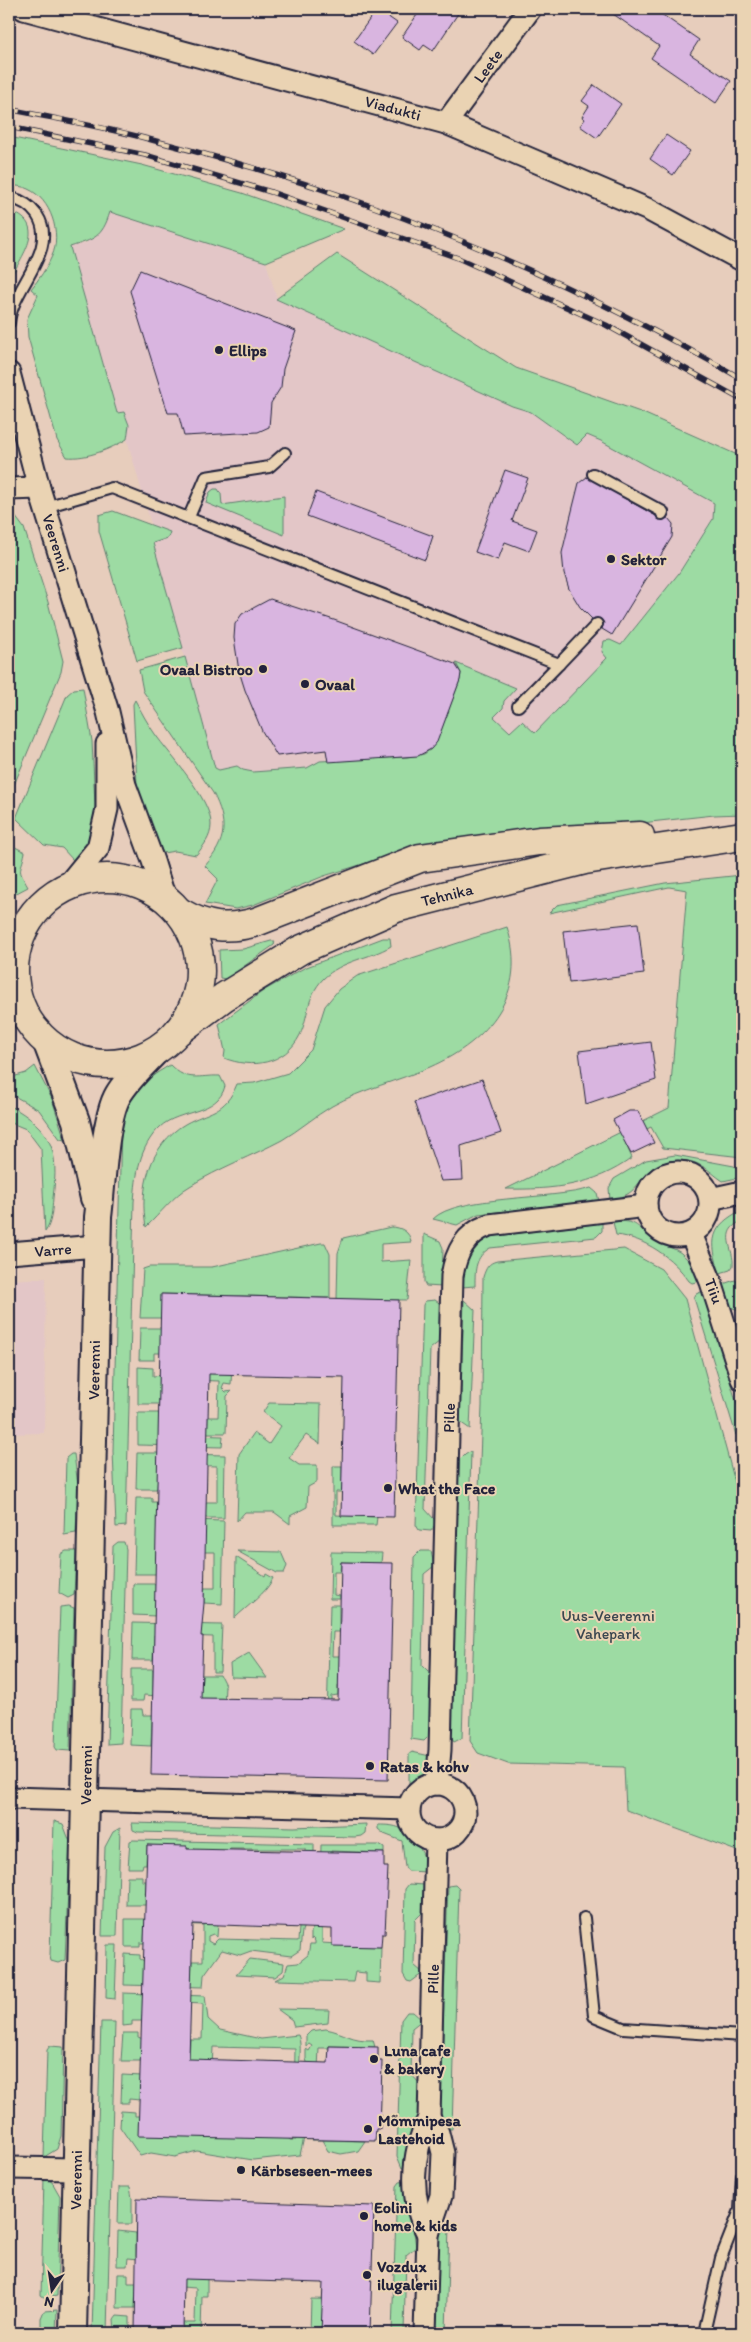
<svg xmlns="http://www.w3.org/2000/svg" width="751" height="2342" font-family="Itim,sans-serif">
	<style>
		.built { fill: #e3c6c7 }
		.green { fill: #9ddba3; stroke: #607e6f }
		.building { fill: #d9b5e0; stroke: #22223b }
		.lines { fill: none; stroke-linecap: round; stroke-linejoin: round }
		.service-casing { stroke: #22223b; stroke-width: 14 }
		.minor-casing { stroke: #22223b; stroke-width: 25 }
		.tertiary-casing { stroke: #22223b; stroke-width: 30 }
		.secondary-casing { stroke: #22223b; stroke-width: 31 }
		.service { stroke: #ead3b3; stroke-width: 10 }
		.minor { stroke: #ead3b3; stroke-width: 21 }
		.tertiary { stroke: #ead3b3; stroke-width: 26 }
		.secondary { stroke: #ead3b3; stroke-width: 28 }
		.rail-casing { stroke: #22223b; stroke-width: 5.5 }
		.rail { stroke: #ead3b3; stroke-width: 4; stroke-dasharray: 11; stroke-linecap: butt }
		.poi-dot { fill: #22223b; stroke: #ead3b3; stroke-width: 2 }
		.labels { text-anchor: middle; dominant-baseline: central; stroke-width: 4; stroke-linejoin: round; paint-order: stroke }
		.street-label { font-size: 16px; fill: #22223b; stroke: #ead3b3 }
		.poi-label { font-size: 16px; font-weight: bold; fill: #22223b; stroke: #ead3b3; text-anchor: start }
		.park-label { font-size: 16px; fill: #3b4750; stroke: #ead3b3 }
	</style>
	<rect width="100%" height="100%" fill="#e7cdbc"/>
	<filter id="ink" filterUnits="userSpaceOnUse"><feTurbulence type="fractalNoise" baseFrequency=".02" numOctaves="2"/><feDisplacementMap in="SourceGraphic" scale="10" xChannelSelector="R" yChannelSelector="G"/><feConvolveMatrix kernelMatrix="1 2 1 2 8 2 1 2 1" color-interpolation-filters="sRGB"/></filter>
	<g filter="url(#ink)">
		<g class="built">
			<path d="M110,212L266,262L277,299L512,406L531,412L577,445L587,435L601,441L714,503L713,519L679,573L621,645L492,780L253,772L243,770L237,766L222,770L215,768L152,543L151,524L127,439L129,425L117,413L70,247L86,243Z"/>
			<path d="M46,1278L44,1433L9,1434V1280Z"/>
		</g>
		<g class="green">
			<path d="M9,137L142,165L242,193L344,229L266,262L110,212C102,238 94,239 70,247L117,413L124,412L129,425L127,439C111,449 86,459 67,457L57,440L28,337L27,319L38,295L31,289C39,279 47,268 52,256C62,234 51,199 28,189C23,186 15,186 9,185Z"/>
			<path d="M9,211C48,223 23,254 11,277L9,276Z"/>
			<path d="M337,254L516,368L643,413L742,457V814L714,815L632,824L386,857L324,876L253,905L236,909L205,904L218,879L205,866C227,840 228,823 213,793L143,691L139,670L185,657L215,768L219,770L237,766L243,770L253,772L307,768L320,761L407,757L424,754L431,749L438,738L460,680L461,673L456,663L516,688L504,701L503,708L494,717L510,732L522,721L535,733L607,658L602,652L604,641L610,640L621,645L679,573L713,519L714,503L601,441L587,435L577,445L531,412L512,406L276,299Z"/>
			<path d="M214,489H218L221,494L222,505L284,496V535L206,503L210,492Z"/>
			<path d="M113,511L170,532L168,538L153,543L183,648L137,661L99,531V515Z"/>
			<path d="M9,514L15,516L24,528L48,602L63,661L61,672L9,797Z"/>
			<path d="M83,688L92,741L95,805L92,831L87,844L73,860L62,848L44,845L16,818L67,695L74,689Z"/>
			<path d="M135,700C141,711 147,723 155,734C169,754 212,800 211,825C211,837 203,847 196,855L175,851L163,853L142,807L137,785L133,704Z"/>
			<path d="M9,844L25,852C21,873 16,866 28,887L9,897Z"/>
			<path d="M742,875V1034L735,1036L742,1055V1157L663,1148L651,1127L624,1140L632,1158C594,1186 552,1190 506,1189L669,1108L687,890L669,887L549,913L557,905L665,883Z"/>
			<path d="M507,927C529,993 489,1041 430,1067C398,1081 362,1089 332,1106C315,1116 299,1130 282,1140C252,1156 219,1168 190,1186C174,1195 160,1214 146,1227C139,1189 149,1145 185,1124C208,1111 225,1114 237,1084L254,1083L288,1073L311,1050L325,1006L339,989L357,976Z"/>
			<path d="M383,938H390L391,946C369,959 342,960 323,979C306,997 309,1016 300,1035C285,1065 251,1069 224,1058L225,1051L219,1024L263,991L304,968Z"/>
			<path d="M271,941H275L274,945L226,979L220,978L219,950L243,949Z"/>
			<path d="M170,1065C188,1083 199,1075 220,1076L225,1086C218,1115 179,1109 160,1127C139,1147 136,1175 134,1202L126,1526L116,1527L113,1451L121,1126C129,1092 141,1082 170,1065Z"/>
			<path d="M35,1066L52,1099L65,1140L60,1139L39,1110L9,1093V1078L26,1073Z"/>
			<path d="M9,1105C53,1130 59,1150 53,1198C52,1209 52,1223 45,1232L41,1149L26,1129L9,1122Z"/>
			<path d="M675,1155L734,1166L740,1171L742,1177L723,1181C715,1176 709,1169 700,1165C685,1157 662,1159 649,1171C634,1187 635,1195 610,1200L609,1188L614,1179L646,1160Z"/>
			<path d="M591,1188L597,1193L599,1201L478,1214L457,1225L433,1219C456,1195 554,1200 591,1188Z"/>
			<path d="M742,1210V1221C717,1232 735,1249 733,1266L730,1270L720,1273C709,1241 710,1226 742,1210Z"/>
			<path d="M613,1222C638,1219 637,1228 654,1240C661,1246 668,1246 676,1250C687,1255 695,1270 700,1281L692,1283L689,1281C672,1257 645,1238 616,1235Z"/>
			<path d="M602,1223V1231L596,1237L490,1248C475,1257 475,1269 475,1286L462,1287C465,1264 470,1251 488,1237Z"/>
			<path d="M391,1227C401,1227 410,1232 411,1242L381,1244V1262L411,1260L407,1300L337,1299L338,1253L343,1238Z"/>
			<path d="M424,1234L440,1241L443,1248L442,1287L426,1286L424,1282Z"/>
			<path d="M321,1243H325L330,1254V1298L162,1294L161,1318H140L143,1269L149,1267H212Z"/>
			<path d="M624,1249L661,1269L685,1299L742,1508V1853L626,1810L624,1767L508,1764L478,1753L470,1741L482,1406L483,1277C486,1268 488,1263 497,1261Z"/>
			<path d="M735,1280L742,1285V1311L730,1307L723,1284Z"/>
			<path d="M703,1291L742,1421V1426L736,1435L694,1298L696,1294Z"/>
			<path d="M435,1300L442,1305L440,1341L430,1349L425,1509L434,1519L435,1525L431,1531L419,1530L416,1525L423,1305L425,1301Z"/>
			<path d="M464,1300L475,1310L470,1429L460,1422Z"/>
			<path d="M140,1328H161L232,1364L231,1384L224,1383L222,1388L226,1392L232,1391L227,1396L226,1433H207L208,1417H218L219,1381L160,1379L159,1404H138V1367L153,1368V1376L164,1375V1353H154V1360H139Z"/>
			<path d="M269,1403L321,1404L320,1444L306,1435L289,1458L299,1465H317V1482L308,1487L307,1507L290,1516V1524L274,1512H245L237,1521L239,1454L254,1433L269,1444L281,1426L263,1412Z"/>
			<path d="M138,1413H159V1434L223,1436L222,1447L138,1445Z"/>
			<path d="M471,1452L462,1738L454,1742L451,1735L459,1460L466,1453Z"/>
			<path d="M137,1453H160L157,1489H136Z"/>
			<path d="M71,1454H74L78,1486L76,1533L64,1535L66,1458Z"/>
			<path d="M181,1454L225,1455L224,1518H205L206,1502H217V1466L181,1465Z"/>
			<path d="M333,1466H342V1492H336V1515L377,1517L376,1525H333Z"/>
			<path d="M136,1498H152V1502H157V1519L224,1521L222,1604L204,1603V1588H215V1552H205L155,1574H134Z"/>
			<path d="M118,1542H124L126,1549L121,1743L107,1744L113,1546Z"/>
			<path d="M66,1551H76L74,1595L68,1598L59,1593L61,1554Z"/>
			<path d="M237,1551L281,1552L287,1566L284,1573H277Z"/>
			<path d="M420,1551H431L434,1566L424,1574L422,1665L431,1674L430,1735L424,1741L411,1739L414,1557Z"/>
			<path d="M331,1552L382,1553L381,1563L341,1562L340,1572H334V1595L340,1596V1599H330Z"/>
			<path d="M236,1557L265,1576L266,1574L273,1578C267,1593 247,1606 235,1618Z"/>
			<path d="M133,1584H155L156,1616L133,1615Z"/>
			<path d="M330,1605H339V1632H333L332,1656H376V1685H338V1695L331,1696V1719L327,1722Z"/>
			<path d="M69,1606L74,1608L70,1751L57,1750L55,1747L60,1607Z"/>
			<path d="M133,1623L222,1625L220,1672H213V1637L154,1635L153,1660H132Z"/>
			<path d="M249,1653L267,1678L231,1677L230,1664Z"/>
			<path d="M131,1669H153V1690L201,1691L202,1675H220L225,1685L224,1708L234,1776H200V1759L152,1720L151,1746L130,1745L131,1709H142L143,1715H158V1696L144,1695L143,1701H131Z"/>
			<path d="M412,1752L430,1756L426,1773L409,1786V1754Z"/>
			<path d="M54,1821L63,1824L70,1842L65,1960L58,1963L51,1961L50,1956Z"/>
			<path d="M132,1823L294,1827L366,1824L365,1833L361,1836L355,1837L138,1832L133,1830Z"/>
			<path d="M378,1825C387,1825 397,1825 405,1831C417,1839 427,1858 426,1872L408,1871L405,1867L402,1841L384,1834L378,1829Z"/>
			<path d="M120,1828L117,1936H102L105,1847L113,1832Z"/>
			<path d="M133,1840L314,1844V1856H305V1849H230C229,1879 218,1906 217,1937L213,1934L208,1936V1941L213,1944L218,1939L298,1941L299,1928L307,1918L302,1931L300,1950L291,1956L251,1951L240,1955L222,1950L204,1975L203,1987L124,1985L125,1954L140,1955V1959L191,1980L192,1961H203V1925L145,1923L144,1943H140V1947H125V1919H147V1905H126L127,1876H142V1881H146L145,1900L195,1852V1849L147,1845L146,1864H143L142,1868H128L130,1841Z"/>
			<path d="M321,1845H379L384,1848V1853L331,1851L330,1888H320Z"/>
			<path d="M409,1884L425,1885V1910L415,1920L414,1965L423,1973L411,1982L407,1981L403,1974L405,1889Z"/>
			<path d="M455,1885L459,1889L452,2129H445L440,2116L448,1886Z"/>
			<path d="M317,1918L322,1923V1943L381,1947L380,1983L366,1982V1973L355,1972L353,1982L275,1980L284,1975L288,1964L298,1963L308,1955L310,1944H315V1941L312,1938L311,1940V1932Z"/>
			<path d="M107,1945H117L115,1999L106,1998Z"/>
			<path d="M250,1959L284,1963L283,1971L275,1977L236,1975Z"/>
			<path d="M123,1993L205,1996L208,2019L220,2030L261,2039L298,2035C304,2047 296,2089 294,2104L295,2049L213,2047L212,2068L290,2140H296L297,2133H305L300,2155L253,2160L197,2151L175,2157L151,2153L140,2156L120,2127L121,2111L135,2112V2116H139L140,2100L129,2099V2103H121L122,2075L142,2076L143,2061H121L123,2033H138V2037L189,2059L190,2039H202L203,2004L143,2001L142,2021H132V2025L123,2026Z"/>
			<path d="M277,2009L329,2010L328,2023L294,2027L292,2020Z"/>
			<path d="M407,2012H413L422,2020L412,2028L411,2074L420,2084L419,2117L407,2168H402L397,2156L401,2020Z"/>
			<path d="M101,2022H115L107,2333H92Z"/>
			<path d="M326,2029C346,2033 351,2041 373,2040L375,2047L329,2046V2048H319L318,2069L313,2080L306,2059V2049L309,2051L312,2046L309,2044L306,2046V2036L311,2031Z"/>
			<path d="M50,2046L63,2047L61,2136L57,2149L44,2157L47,2050Z"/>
			<path d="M314,2090L324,2091L322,2140L365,2141L358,2151L341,2154L328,2151L322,2140H312Z"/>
			<path d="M44,2178L52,2182L60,2196L57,2296L45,2298L41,2295Z"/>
			<path d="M407,2181L416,2247L406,2255L404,2333H392L397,2186L400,2182Z"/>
			<path d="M119,2187H130L132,2198V2224H118Z"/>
			<path d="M442,2223L449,2225L446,2333H435L438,2237Z"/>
			<path d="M118,2231L136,2233V2257L185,2258L207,2271V2296H202L201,2333H183V2323H195L196,2288L136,2284L135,2308H117L118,2274H128V2283H139V2259L128,2258L127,2266H117Z"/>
			<path d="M311,2299L358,2300L357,2329L319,2328V2333H310Z"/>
			<path d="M57,2310L56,2333H41V2318L44,2311Z"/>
			<path d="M117,2316L130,2317V2333H115L114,2320Z"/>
		</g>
		<g class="building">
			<path d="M377,9L397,23L373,55L354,41Z"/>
			<path d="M421,9H461L433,51L424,45L420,50L402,37Z"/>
			<path d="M606,9H654L699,40L690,54L731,81L716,103L651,58L659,46Z"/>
			<path d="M594,85L621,104L597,138L580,126L585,119L582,117L589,106L582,101Z"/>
			<path d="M666,135L690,151L673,175L650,159Z"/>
			<path d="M140,270L296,331L283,369L281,387L271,403L269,427L258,432L184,436L178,413H168L130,291Z"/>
			<path d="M505,470L528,478L512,521L537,530L529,551L505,542L498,560L475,552Z"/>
			<path d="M587,477L656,516L659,520L668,518L673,524L672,537L612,635L602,629L604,623L601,619H592L580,607L569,589L564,573L562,553L570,519L579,483Z"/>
			<path d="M316,492L433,536L425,560L307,516Z"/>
			<path d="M270,599L334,620L455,664L461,673L460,680L437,742L431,749L418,756L328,762L326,750L277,756L262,731L245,690L239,671L234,638L235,624L242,614Z"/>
			<path d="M638,923L644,974L569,983L563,931Z"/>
			<path d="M651,1042L656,1080L586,1104L579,1051Z"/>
			<path d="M482,1079L501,1133L461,1146L463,1180L441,1181L414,1102Z"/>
			<path d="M629,1111H638L654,1143L631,1154L613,1120Z"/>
			<path d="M161,1294L399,1300L394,1517L341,1516L344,1377L209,1374L204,1603L201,1636H203L201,1698L338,1700L341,1562L393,1563L388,1780L151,1775Z"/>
			<path d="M147,1845L187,1846V1849L384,1853V1867H388L385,1934H382L381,1947L332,1946V1929L193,1924L189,2059L328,2063L329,2046L378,2047V2061H382L381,2099L380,2129H376L375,2141L138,2136Z"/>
			<path d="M137,2198L374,2206L370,2333H321L323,2283L184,2279L183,2333H135Z"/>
		</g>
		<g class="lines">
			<defs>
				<g id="service">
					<path d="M9,197C21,200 30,205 37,215C60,250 12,287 9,323"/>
					<path d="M593,474L663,512L662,514"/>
					<path d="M45,507L112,488L559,664L518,706"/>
					<path d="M189,517L206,477L269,467L285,453"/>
					<path d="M559,664L597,624"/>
					<path d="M584,1918L594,2016L623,2028L742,2036"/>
					<path d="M704,2333L721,2258L740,2210L742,2176"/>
				</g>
				<g id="minor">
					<path d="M24,9L446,123L649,210L742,260"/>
					<path d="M446,123L530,9"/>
					<path d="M9,373L39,488L108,712L125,785L153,861L164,896"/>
					<path d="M9,489L39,488"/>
					<path d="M67,886L98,848L107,809V744"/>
					<circle cx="678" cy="1204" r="32"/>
					<path d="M710,1199L742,1192"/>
					<path d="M691,1234L711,1282L742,1379"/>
					<path d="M9,1253L97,1246"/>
					<path d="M437,1784L440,1750L452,1276C456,1252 465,1234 489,1225L646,1206"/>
					<circle cx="437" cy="1812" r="28"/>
					<path d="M9,1798L409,1809"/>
					<path d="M9,2168L77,2169"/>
					<path d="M428,2234C409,2199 411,2154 429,2118L436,1840"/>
					<path d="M425,2333L428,2234L441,2196L443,2153L438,2133L429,2118"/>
				</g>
				<g id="tertiary">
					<path d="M46,1041L76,1121L94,1198"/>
					<path d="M73,2333L98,1217C102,1187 104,1119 118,1095C128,1078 143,1065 156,1051"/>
				</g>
				<g id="secondary">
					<circle cx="107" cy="971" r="93"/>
					<path d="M181,913C207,928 228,930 256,922L420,858L539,841L640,836"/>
					<path d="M180,1030L224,997L300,950L396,908L585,860L742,836"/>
				</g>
			</defs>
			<use href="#service" class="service-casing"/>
			<use href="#minor" class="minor-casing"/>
			<use href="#tertiary" class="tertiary-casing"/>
			<use href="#secondary" class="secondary-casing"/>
			<use href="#service" class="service"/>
			<use href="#minor" class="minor"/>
			<use href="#tertiary" class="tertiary"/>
			<use href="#secondary" class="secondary"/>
			<defs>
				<g id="rail">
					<path d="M9,109C56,119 105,127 152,140C225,159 299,180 371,206C499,252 624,311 742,379"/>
					<path d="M9,127L145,155L271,192L458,258L606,325L742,400"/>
				</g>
			</defs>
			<use href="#rail" class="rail-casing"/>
			<use href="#rail" class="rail"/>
		</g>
	</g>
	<g class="poi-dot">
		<circle cx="219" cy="350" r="5"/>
		<circle cx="611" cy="559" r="5"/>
		<circle cx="263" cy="669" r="5"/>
		<circle cx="305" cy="684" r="5"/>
		<circle cx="388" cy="1488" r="5"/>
		<circle cx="370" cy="1766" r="5"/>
		<circle cx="374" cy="2059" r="5"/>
		<circle cx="368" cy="2129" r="5"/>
		<circle cx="241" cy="2170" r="5"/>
		<circle cx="364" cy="2216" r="5"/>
		<circle cx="367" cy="2275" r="5"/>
	</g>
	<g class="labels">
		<g class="street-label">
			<text transform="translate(488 66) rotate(-54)">Leete</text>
			<text transform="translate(393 108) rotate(15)">Viadukti</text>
			<text transform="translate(56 543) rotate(73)">Veerenni</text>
			<text transform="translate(447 895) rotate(-14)">Tehnika</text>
			<text transform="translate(53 1250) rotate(-5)">Varre</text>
			<text transform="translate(714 1291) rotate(70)">Tiiu</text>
			<text transform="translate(94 1370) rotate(-89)">Veerenni</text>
			<text transform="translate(449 1418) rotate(-88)">Pille</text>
			<text transform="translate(86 1775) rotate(-89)">Veerenni</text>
			<text transform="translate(433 1979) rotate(-88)">Pille</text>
			<text transform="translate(76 2180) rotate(-89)">Veerenni</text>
		</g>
		<g class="poi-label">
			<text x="229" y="350">Ellips</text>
			<text x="621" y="559">Sektor</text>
			<text x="253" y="669" text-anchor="end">Ovaal Bistroo</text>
			<text x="315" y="684">Ovaal</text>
			<text x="398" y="1488">What the Face</text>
			<text x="380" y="1766">Ratas &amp; kohv</text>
			<text x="384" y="2050">Luna cafe<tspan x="384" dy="18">&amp; bakery</tspan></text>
			<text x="378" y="2120">Mõmmipesa<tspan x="378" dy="18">Lastehoid</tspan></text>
			<text x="251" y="2170">Kärbseseen-mees</text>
			<text x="374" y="2207">Eolini<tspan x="374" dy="18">home &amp; kids</tspan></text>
			<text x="377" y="2266">Vozdux<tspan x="377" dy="18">ilugalerii</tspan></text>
		</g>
		<g class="park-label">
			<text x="608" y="1615">Uus-Veerenni<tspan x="608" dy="18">Vahepark</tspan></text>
		</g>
	</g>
	<rect width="751" height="2342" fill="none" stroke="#ead3b3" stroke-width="30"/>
	<rect x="15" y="15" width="721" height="2312" fill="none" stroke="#22223b" stroke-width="2" filter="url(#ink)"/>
	<g transform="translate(52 2290) rotate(193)" stroke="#ead3b3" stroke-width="4" paint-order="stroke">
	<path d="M0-4L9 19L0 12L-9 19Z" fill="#22223b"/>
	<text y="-8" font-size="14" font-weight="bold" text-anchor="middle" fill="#22223b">N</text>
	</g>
</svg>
